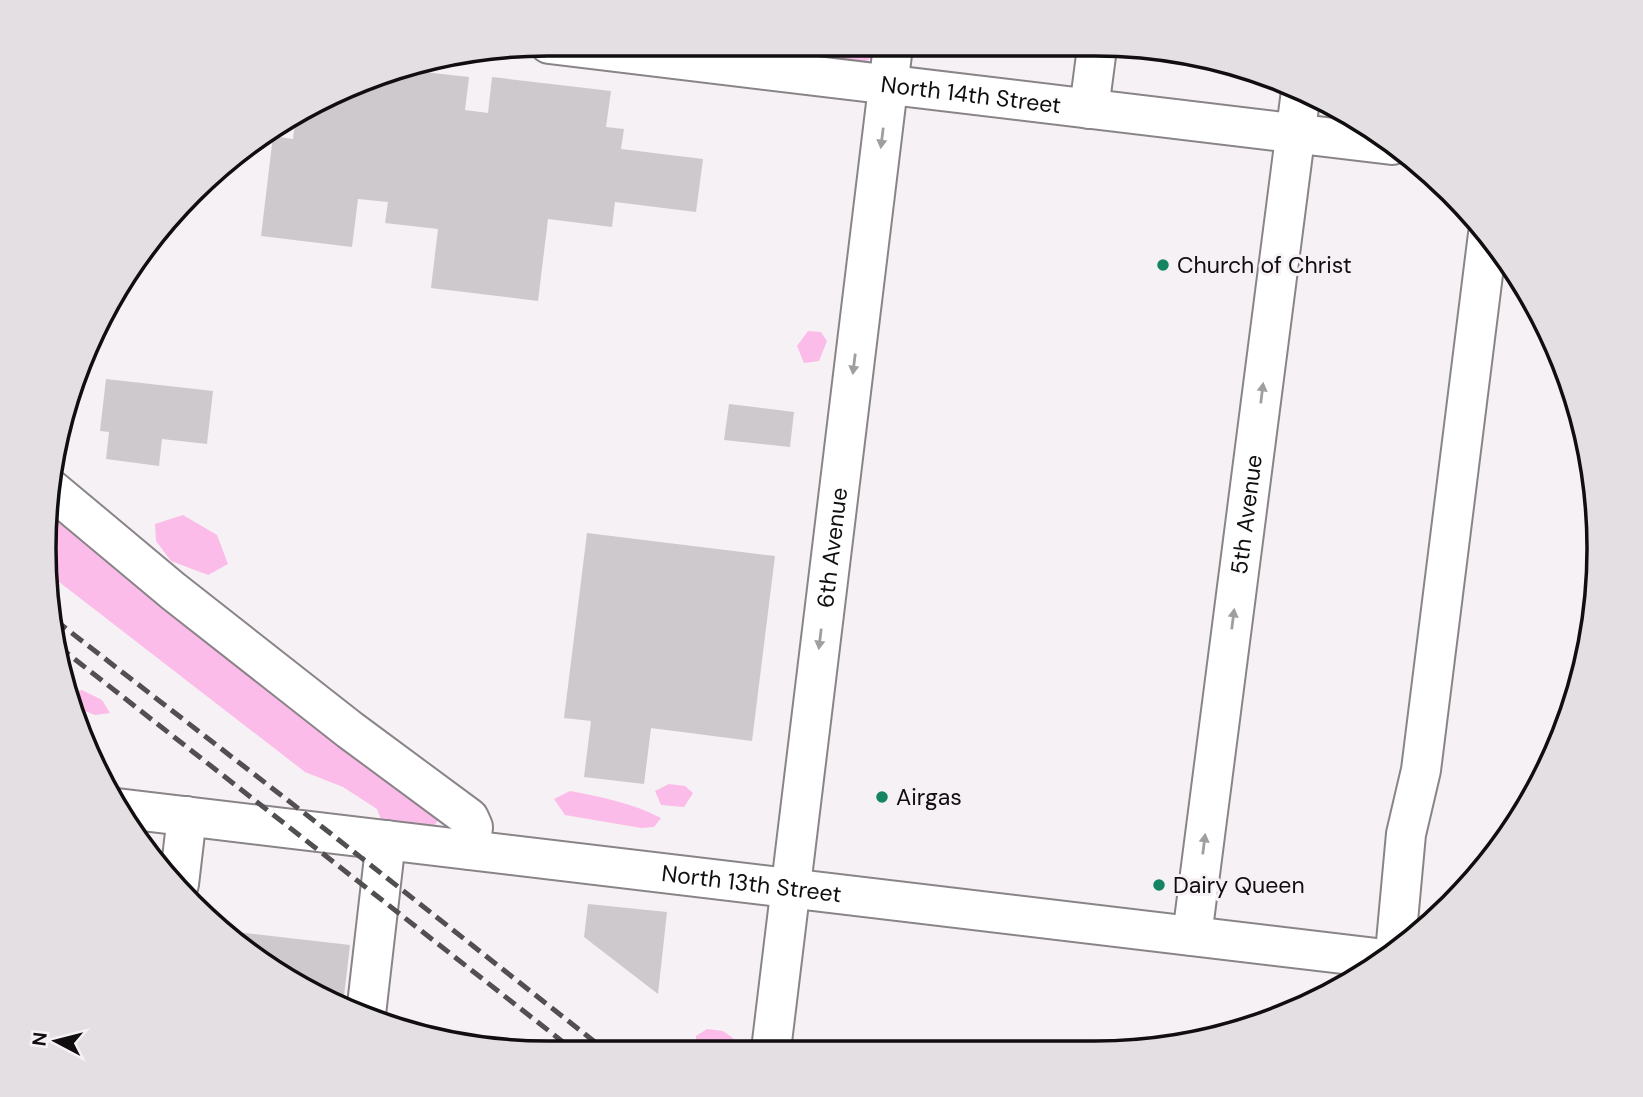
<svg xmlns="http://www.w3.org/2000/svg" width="1643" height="1097" font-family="'DM Sans',sans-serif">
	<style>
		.green { fill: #fcbce9 }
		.building { fill: #cec9cc }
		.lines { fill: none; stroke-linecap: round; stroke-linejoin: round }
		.minor-casing { stroke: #898488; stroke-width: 42 }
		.major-casing { stroke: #898488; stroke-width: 42 }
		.minor { stroke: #fff; stroke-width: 38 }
		.major { stroke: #fff; stroke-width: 38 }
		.rail { stroke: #524f51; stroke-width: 5; stroke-dasharray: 14 7; stroke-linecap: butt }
		.oneway { fill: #9f9f9f }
		.poi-dot { fill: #148462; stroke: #f6f1f5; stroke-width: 2.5 }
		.labels { text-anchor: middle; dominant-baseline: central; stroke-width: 6; stroke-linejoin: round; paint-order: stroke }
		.street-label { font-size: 23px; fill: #100e0f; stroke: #f6f1f5 }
		.poi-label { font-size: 23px; fill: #100e0f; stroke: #f6f1f5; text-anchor: start }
		.rim { fill: none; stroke: #100e0f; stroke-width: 3.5 }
	</style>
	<rect width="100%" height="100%" fill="#f6f1f5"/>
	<g class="green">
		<path d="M712,45L875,46C874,57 870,62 859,62Z"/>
		<path d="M808,331L821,332L827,341L819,361L804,363L797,346Z"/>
		<path d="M48,503L439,819L434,826L382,822L377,809L343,787L305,772L54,578L50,572L45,515Z"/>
		<path d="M183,515L217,535L228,564L208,575L171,561L156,541L155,524Z"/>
		<path d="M82,690L102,700L110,713L95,715L72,706L67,694Z"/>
		<path d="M669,784L685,786L693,793L684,807L661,805L655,791Z"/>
		<path d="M570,791C602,797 632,803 661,818L654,827L641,828L565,815L554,799Z"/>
		<path d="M707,1029L723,1031L733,1038L734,1047L732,1050H696V1036Z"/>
	</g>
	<g class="building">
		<path d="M397,69L469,77L465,110L488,113L492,77L611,91L606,127L624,129L621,149L703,159L696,212L615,202L612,227L548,219L538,301L431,288L438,229L385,223L388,202L358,199L352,247L261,236L273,136L293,139L296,115L387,70Z"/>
		<path d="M106,379L213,391L207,444L162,439L159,466L106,459L109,432L100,431Z"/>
		<path d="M729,404L794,412L790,447L724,440Z"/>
		<path d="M587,533L775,556L752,741L651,728L644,784L584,777L591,721L564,718Z"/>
		<path d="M588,904L667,912L658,994L584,937Z"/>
		<path d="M219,930L350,945L344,996L312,992Z"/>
	</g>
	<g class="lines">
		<defs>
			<g id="minor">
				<path id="s1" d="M549,44L1392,145"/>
				<path d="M1089,109L1097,48"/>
				<path d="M51,489L173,591L350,730L469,818L473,827L470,850"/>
				<path d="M179,884L187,816"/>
				<path id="s2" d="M1192,936L1301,91"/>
				<path d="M1395,953L1406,834L1421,770L1488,234"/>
				<path d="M366,1014L386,840"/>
				<path id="s3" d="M771,1050L893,46"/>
			</g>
			<g id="major">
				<path id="s4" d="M117,808L1385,959"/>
			</g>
		</defs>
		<use href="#minor" class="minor-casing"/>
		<use href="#major" class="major-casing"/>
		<use href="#minor" class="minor"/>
		<use href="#major" class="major"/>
		<g class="rail">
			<path d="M55,620L330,833L605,1050"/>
			<path d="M58,646L572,1049"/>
		</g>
	</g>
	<defs><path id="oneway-solid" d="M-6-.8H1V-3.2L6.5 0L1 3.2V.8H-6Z" transform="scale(1.75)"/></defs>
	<g class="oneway">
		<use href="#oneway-solid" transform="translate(882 138) rotate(97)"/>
		<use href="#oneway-solid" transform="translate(854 364) rotate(97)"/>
		<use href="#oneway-solid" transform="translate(1262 393) rotate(-83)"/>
		<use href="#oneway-solid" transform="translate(1233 619) rotate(-83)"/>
		<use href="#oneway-solid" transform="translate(820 639) rotate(97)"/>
		<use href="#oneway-solid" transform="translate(1204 844) rotate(-83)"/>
	</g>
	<g class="poi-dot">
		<circle cx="1163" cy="265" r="7"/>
		<circle cx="882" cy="797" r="7"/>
		<circle cx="1159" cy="885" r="7"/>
	</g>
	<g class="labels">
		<g class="street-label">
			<text stroke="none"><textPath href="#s1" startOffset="425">North 14th Street</textPath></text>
			<text stroke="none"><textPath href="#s2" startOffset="425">5th Avenue</textPath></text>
			<text stroke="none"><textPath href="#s3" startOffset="506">6th Avenue</textPath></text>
			<text stroke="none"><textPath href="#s4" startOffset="639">North 13th Street</textPath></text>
		</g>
		<g class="poi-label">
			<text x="1177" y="265">Church of Christ</text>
			<text x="896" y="797">Airgas</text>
			<text x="1173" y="885">Dairy Queen</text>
		</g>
	</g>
	<path d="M0 0H1643V1097H0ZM548 56H1095A492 492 0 0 1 1587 548V549A492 492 0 0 1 1095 1041H548A492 492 0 0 1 56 549V548A492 492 0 0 1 548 56Z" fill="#e4dfe3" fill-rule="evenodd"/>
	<path class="rim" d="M548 56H1095A492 492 0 0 1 1587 548V549A492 492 0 0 1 1095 1041H548A492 492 0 0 1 56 549V548A492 492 0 0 1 548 56Z"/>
	<g transform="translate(56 1041) rotate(277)" stroke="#f6f1f5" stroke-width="5" paint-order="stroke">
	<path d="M0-5L12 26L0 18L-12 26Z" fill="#100e0f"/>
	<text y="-10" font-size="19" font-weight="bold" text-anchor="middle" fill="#100e0f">N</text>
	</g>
</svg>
